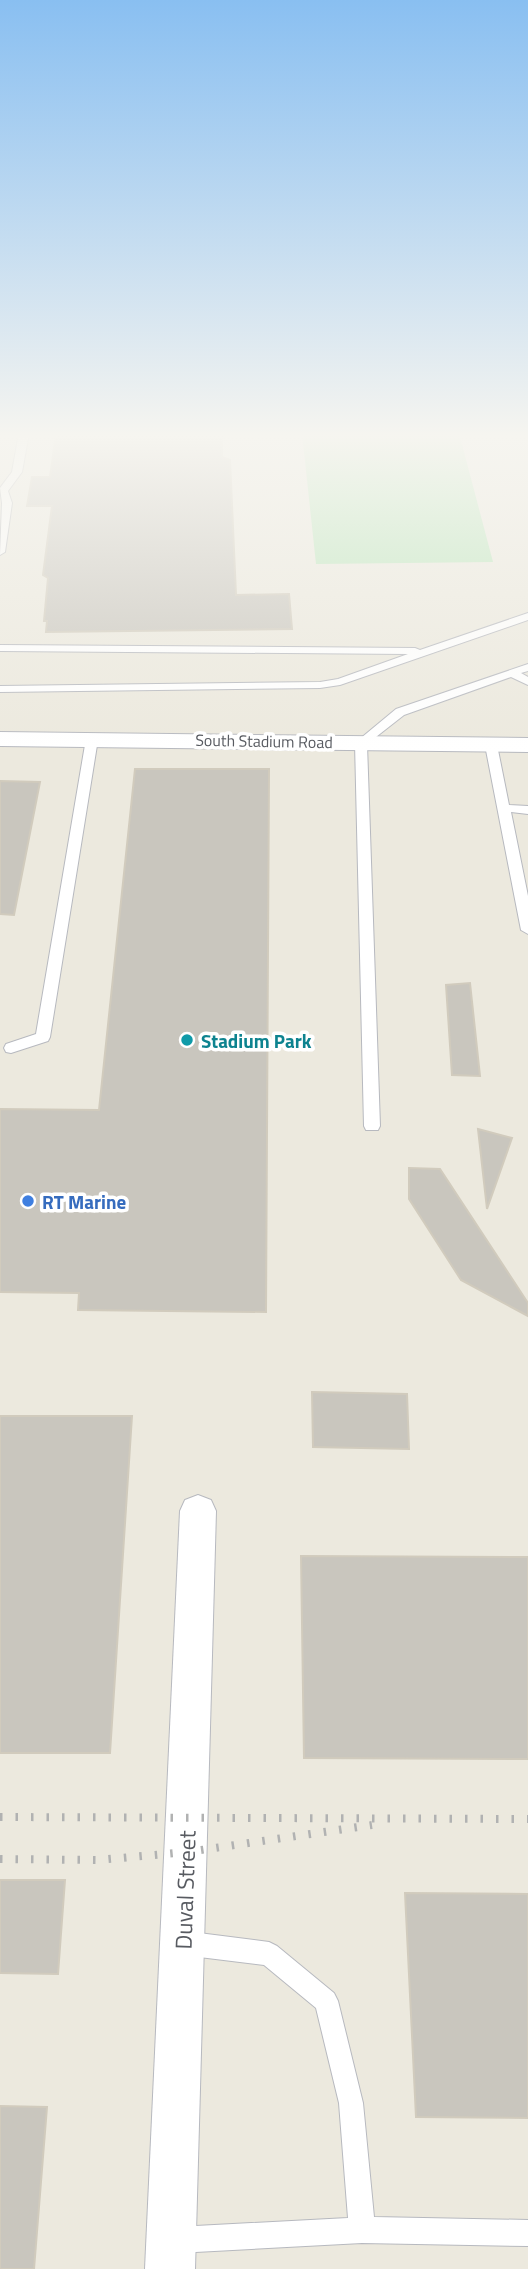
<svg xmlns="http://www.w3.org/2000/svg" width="528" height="2269" font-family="'Titillium Web',sans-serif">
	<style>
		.green { fill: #b9e6ba }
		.building { fill: #c9c6be; stroke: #d1cbbd; stroke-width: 2 }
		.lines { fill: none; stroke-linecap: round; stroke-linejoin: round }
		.service-casing { stroke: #b7b9bf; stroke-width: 2 }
		.minor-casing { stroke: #b7b9bf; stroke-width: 2 }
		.service { fill: #fff; fill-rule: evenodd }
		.minor { fill: #fff; fill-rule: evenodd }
		.rail { stroke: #b1b2b2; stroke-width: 8; stroke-dasharray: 2.5 13; stroke-linecap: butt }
		.culture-dot { fill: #0f9aa8; stroke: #fff; stroke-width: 2.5 }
		.shop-dot { fill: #3f7fe0; stroke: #fff; stroke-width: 2.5 }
		.labels { text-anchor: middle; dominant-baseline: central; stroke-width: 7; stroke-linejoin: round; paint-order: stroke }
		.far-street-label { font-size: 16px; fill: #585b61; stroke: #fff }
		.culture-label { font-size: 19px; font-weight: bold; fill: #0d838f; stroke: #fff; text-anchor: start }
		.shop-label { font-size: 19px; font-weight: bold; fill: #366cbe; stroke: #fff; text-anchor: start }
		.near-street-label { font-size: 23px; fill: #585b61; stroke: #fff }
	</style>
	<rect width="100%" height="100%" fill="#ece9de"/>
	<path class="green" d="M302,433H459L493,562L316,564Z"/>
	<g class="building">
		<path d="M56,433H222V457L230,460L236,595L289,594L292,629L46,632L47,621H44L48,578L43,575L52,506H27L32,477H50Z"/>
		<path d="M135,769H269L266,1312L78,1310L79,1293L0,1292V1109L99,1110Z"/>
		<path d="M0,781L40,782L14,915L0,914Z"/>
		<path d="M470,983L480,1076L452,1075L446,985Z"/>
		<path d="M478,1129L512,1138L487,1209Z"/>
		<path d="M409,1168L440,1169L528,1303V1316L461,1280L409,1199Z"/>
		<path d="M312,1392L407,1394L409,1449L313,1447Z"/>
		<path d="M0,1416H132L110,1753H0Z"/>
		<path d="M301,1556L528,1557V1759L304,1758Z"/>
		<path d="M0,1880H65L58,1974L0,1973Z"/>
		<path d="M405,1893L528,1894V2118L416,2117Z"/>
		<path d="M0,2106L47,2107L34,2269H0Z"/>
	</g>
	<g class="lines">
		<defs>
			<g id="service">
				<path d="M19,433H29L22,472L8,491L12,503L5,552L0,555L2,503L0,488L12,472Z"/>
				<path d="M528,613V620L340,685L320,688L0,692V686L320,682L338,679L408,654L0,651V645L415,648L420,650Z"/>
				<path d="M528,664V671L521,673L528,677V685L511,677L404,715L367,744L380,1126L378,1130H366L364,1126L355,743L396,709Z"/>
				<path d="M92,735L98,739L50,1037L48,1041L11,1053L6,1052L4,1048L6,1044L36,1034L86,739Z"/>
				<path d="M491,741L497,745L509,805L528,806V814L511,812L528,896V934L521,930L485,745Z"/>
				<path d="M183,1931L269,1942L277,1946L334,1993L338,2001L363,2103L374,2217L528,2220V2246L362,2243L177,2253L168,2249L164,2240L168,2231L177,2227L348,2218L339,2103L316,2008L264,1965L183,1955L175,1951L171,1943L175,1935Z"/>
			</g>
			<g id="minor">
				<path d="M0,732L528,738V752L0,746Z"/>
				<path d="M198,1495L211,1500L216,1511L195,2269H145L180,1511L185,1500Z"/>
			</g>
		</defs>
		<use href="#service" class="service-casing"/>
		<use href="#minor" class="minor-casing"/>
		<use href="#service" class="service"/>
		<use href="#minor" class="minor"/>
		<g class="rail">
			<path d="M0,1817L528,1819"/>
			<path d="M0,1859L98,1860L187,1852L372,1825"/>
		</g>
	</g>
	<linearGradient id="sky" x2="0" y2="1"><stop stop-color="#89bff1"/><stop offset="0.58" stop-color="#f6f5f0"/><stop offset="1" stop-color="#f6f5f0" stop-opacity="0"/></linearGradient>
	<rect width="528" height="751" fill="url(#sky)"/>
	<circle class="culture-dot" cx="187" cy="1040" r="7"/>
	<circle class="shop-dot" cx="28" cy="1201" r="7"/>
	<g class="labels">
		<g class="far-street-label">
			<text transform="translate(264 741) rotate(1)">South Stadium Road</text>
		</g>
		<g class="culture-label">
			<text x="201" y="1040">Stadium Park</text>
		</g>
		<g class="shop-label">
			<text x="42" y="1201">RT Marine</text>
		</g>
		<g class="near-street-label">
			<text transform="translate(185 1890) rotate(-88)">Duval Street</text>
		</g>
	</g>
</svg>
